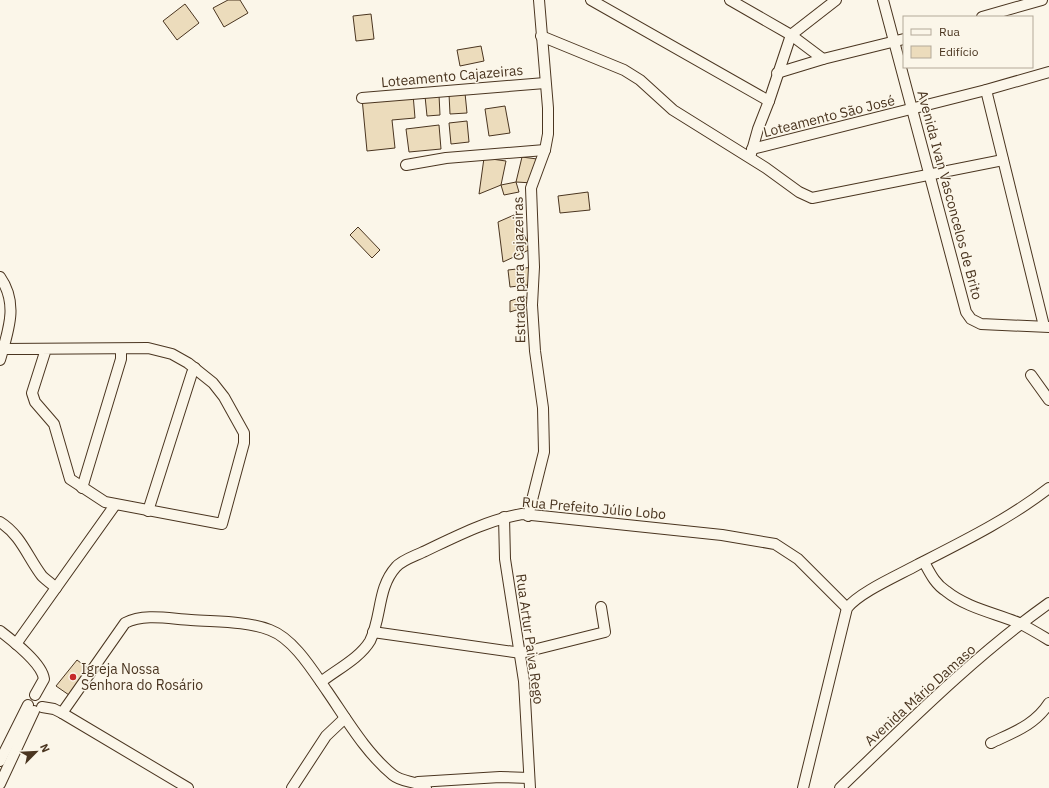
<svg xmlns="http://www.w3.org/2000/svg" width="1049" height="788" font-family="'IBM Plex Sans',sans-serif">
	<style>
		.building { fill: #ecdcbc; stroke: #4a3520 }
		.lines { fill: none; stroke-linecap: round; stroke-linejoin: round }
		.minor-casing { stroke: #4a3520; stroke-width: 12 }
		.minor { stroke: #fbf6e9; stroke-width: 10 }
		.poi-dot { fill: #c62828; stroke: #fbf6e9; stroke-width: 1.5 }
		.labels { text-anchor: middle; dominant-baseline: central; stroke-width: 3; stroke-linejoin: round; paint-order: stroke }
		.street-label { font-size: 14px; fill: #4a3520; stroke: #fbf6e9 }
		.poi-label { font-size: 14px; fill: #4a3520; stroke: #fbf6e9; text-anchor: start }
	</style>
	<rect width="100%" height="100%" fill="#fbf6e9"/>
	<g class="building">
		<path d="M228,0H240L248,13L224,27L213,8Z"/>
		<path d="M185,4L199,23L177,40L163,21Z"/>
		<path d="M371,14L374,39L356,41L353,16Z"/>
		<path d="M481,46L484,61L460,66L457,50Z"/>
		<path d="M465,93L467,113L450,114L449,94Z"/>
		<path d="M413,94L415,118L392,120L395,148L367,151L362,98Z"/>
		<path d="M439,95L440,115L427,116L425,96Z"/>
		<path d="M505,106L510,133L489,136L485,109Z"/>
		<path d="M467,121L469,142L451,144L449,123Z"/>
		<path d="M439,125L441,149L409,152L406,129Z"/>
		<path d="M522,157L537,159L533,183L516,182Z"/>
		<path d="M484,158L506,161L501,185L479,194Z"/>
		<path d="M516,182L519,192L504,195L501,185Z"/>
		<path d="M588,192L590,210L560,213L558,196Z"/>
		<path d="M514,215L531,249L503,262L498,222Z"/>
		<path d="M358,227L380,250L372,258L350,235Z"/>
		<path d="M534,267L536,284L510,287L508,270Z"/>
		<path d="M525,296L532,305L510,312V301Z"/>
		<path d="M77,660L89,669L69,695L56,686Z"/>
	</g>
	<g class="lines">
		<defs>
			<g id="minor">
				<path d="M591,0L769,101L791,35L836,0"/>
				<path d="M730,0L791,35L823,59"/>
				<path d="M883,0L966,312L971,319L981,324L1049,327"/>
				<path d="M982,17L1042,0"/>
				<path d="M541,36L624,70L640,80L673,110L766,168L799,192L812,198L1003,160"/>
				<path d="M777,73L823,59L904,39"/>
				<path d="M986,90L1044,326"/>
				<path d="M362,98L545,83"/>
				<path d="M752,149L986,90L1049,72"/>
				<path d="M751,154L758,129L769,101"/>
				<path d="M406,165L446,158L545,150"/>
				<path d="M0,277C19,304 8,331 0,360"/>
				<path d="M3,349L148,348L172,354L188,363L213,383L224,397L244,433V443L222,524L105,502L70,479L54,424L35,402L32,393L46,349"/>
				<path d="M1031,375L1049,400"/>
				<path d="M82,488L121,359V349"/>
				<path d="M148,511L192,373L195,368"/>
				<path d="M528,516L544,452L543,408L535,351L532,305L534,267L531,188L545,150L548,134V108L539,0"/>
				<path d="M504,517L505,559L524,681L530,788"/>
				<path d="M0,522C21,535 28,558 42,576C46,580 52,584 56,588"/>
				<path d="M924,562C930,573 935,584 946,591C967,608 995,613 1019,623C1029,628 1039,634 1049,640"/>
				<path d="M0,631C13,641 42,663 44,679L35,695"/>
				<path d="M373,632L521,653L605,632L601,607"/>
				<path d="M16,644L115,505"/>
				<path d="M321,682C336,670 360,658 370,641C382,617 377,588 396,567C402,560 415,556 423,552C455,537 487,520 522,514L722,535L775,544L798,559L847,608"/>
				<path d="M42,707L54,709L62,713L188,788"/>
				<path d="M62,713L125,623C145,613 170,619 191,620C216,622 247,621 270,630C294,639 313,671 327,691C347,720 366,753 393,775C403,783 415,780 426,788"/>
				<path d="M991,743C1014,732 1035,725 1049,703"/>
				<path d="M0,761L28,705"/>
				<path d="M418,782L500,777L529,778"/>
				<path d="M0,784L34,711"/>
				<path d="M292,788L326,736L345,718"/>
				<path d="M803,788L847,608C860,592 897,576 917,565C962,542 1009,519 1049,488"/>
				<path d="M840,788C907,724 973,657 1049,603"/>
			</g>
		</defs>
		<use href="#minor" class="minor-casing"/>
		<use href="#minor" class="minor"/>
	</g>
	<circle class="poi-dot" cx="73" cy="677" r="4"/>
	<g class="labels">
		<g class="street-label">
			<text transform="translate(452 76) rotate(-5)">Loteamento Cajazeiras</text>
			<text transform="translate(829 116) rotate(-14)">Loteamento São José</text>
			<text transform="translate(950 195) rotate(75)">Avenida Ivan Vasconcelos de Brito</text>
			<text transform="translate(519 270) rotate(-91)">Estrada para Cajazeiras</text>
			<text transform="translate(594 508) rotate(5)">Rua Prefeito Júlio Lobo</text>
			<text transform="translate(530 639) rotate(82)">Rua Artur Paiva Rego</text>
			<text transform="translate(920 695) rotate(-42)">Avenida Mário Damaso</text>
		</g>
		<g class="poi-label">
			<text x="81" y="669">Igreja Nossa<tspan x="81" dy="16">Senhora do Rosário</tspan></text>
		</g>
	</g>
	<rect x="903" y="16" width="130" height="52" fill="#fbf6e9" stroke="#b4a999"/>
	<rect x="911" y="29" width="20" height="6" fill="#fbf6e9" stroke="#b4a999"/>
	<text x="939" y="36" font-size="12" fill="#4a3520">Rua</text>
	<rect x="911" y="46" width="20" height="12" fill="#ecdcbc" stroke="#b4a999"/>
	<text x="939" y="56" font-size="12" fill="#4a3520">Edifício</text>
	<g transform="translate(36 752) rotate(66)" stroke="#fbf6e9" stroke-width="3" paint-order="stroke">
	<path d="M0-3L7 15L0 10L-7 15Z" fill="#4a3520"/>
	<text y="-6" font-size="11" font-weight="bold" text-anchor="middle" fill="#4a3520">N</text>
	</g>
</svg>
